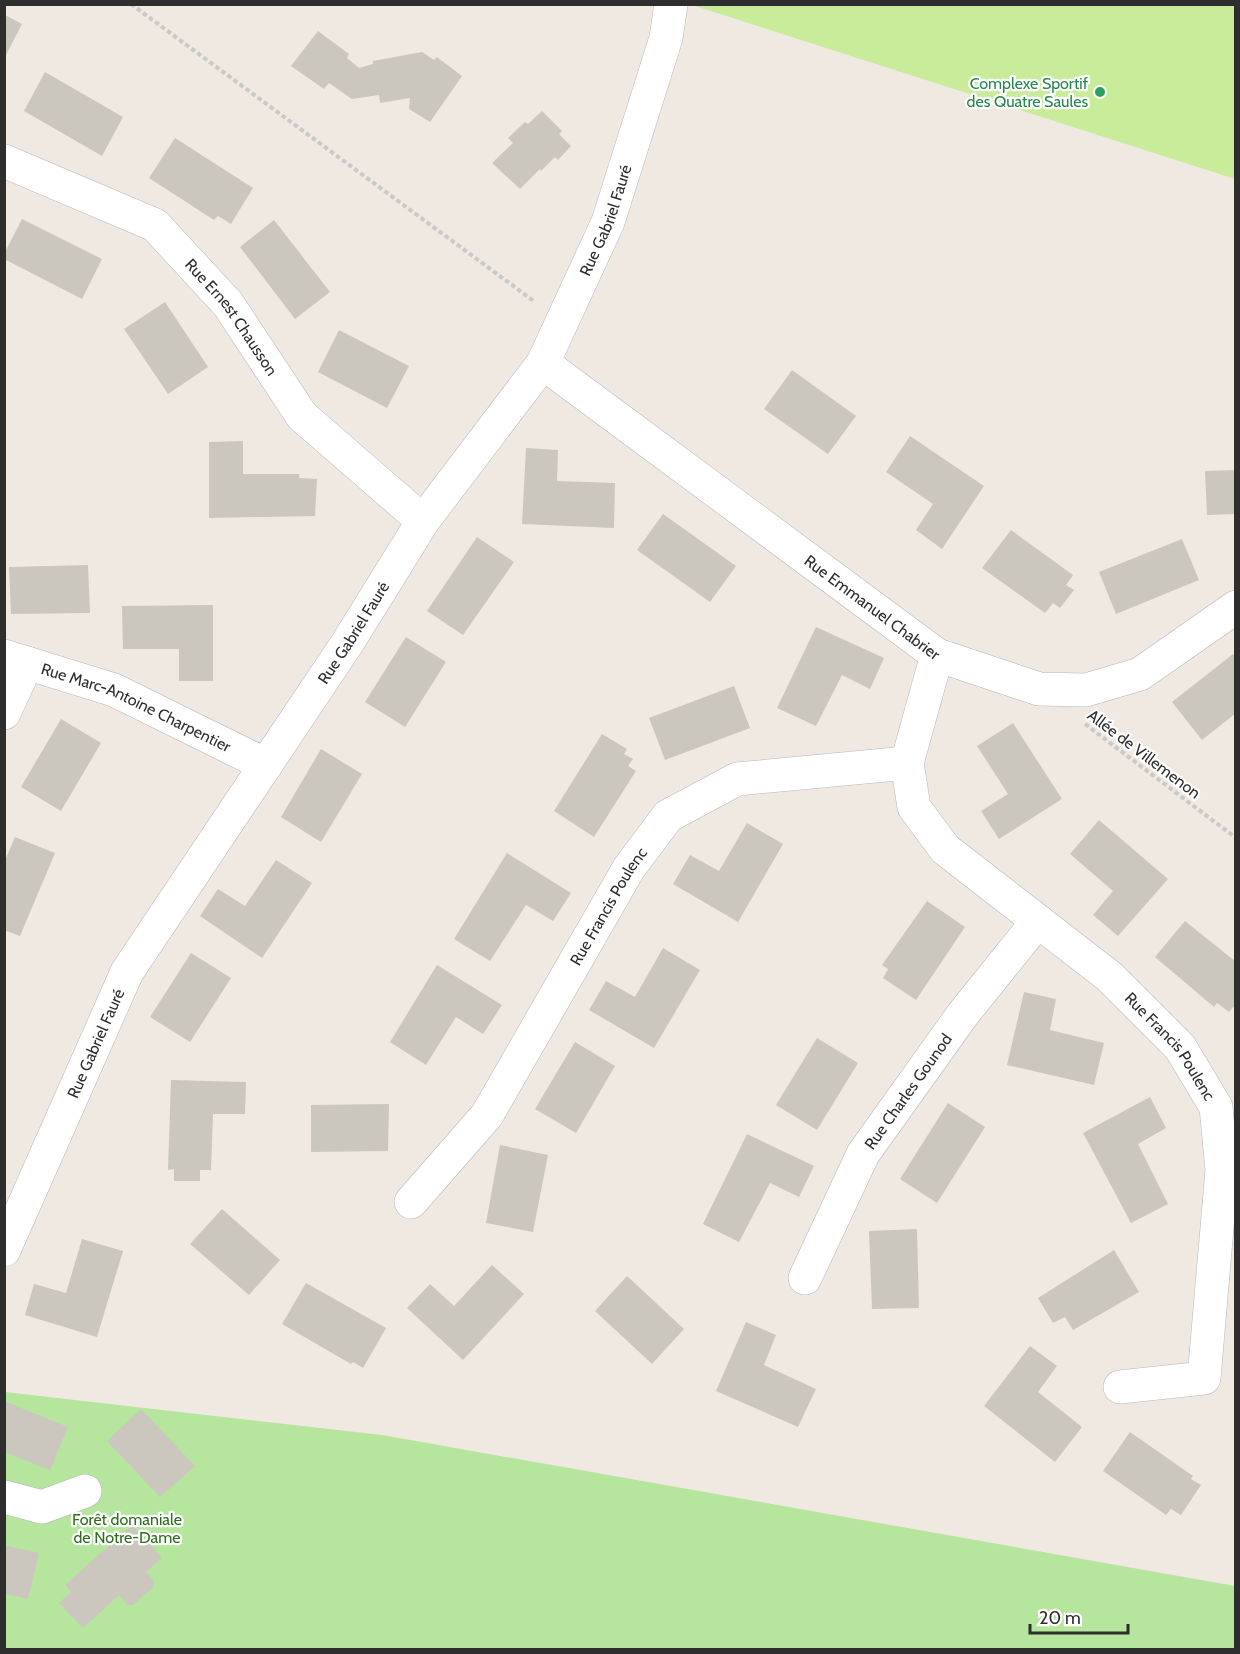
<svg xmlns="http://www.w3.org/2000/svg" width="1240" height="1654" font-family="Cabin,sans-serif">
	<style>
		.green { fill: #b6e59e }
		.pitch { fill: #c9ec9a }
		.building { fill: #cbc7bf }
		.lines { fill: none; stroke-linecap: round; stroke-linejoin: round }
		.street-casing { stroke: #b4b7c1; stroke-width: 34 }
		.path { stroke: #c9c9c9; stroke-width: 4; stroke-dasharray: 4.5 3; stroke-linecap: butt }
		.street { stroke: #fff; stroke-width: 33 }
		.leisure-dot { fill: #2e9e5b; stroke: #fff; stroke-width: 2 }
		.labels { text-anchor: middle; dominant-baseline: central; stroke-width: 4.5; stroke-linejoin: round; paint-order: stroke }
		.leisure-label { font-size: 16px; fill: #27864d; stroke: #fff; text-anchor: end }
		.street-label { font-size: 16px; fill: #2e2e2e; stroke: #fff }
		.park-label { font-size: 16px; fill: #2c6e1b; stroke: #fff }
	</style>
	<rect width="100%" height="100%" fill="#efe9e1"/>
	<path class="green" d="M5,1392L382,1435L1235,1586V1649L5,1650Z"/>
	<path class="pitch" d="M692,5H1235V179Z"/>
	<g class="building">
		<path d="M5,15L22,24L5,57Z"/>
		<path d="M318,31L349,54L347,58L359,68L373,64V61L422,52L434,60L437,57L462,76L430,122L409,109L410,98L380,103L379,95L352,99L329,83L324,89L291,66Z"/>
		<path d="M45,72L123,117L102,156L24,111Z"/>
		<path d="M542,111L562,131L559,134L571,146L558,160L555,157L541,171L540,169L520,189L492,163L513,143L508,138L525,122L528,124Z"/>
		<path d="M175,138L253,188L231,224L218,216L214,220L149,178Z"/>
		<path d="M22,219L102,259L82,299L4,259V254Z"/>
		<path d="M274,220L330,292L295,319L240,247Z"/>
		<path d="M165,302L208,367L168,394L124,329Z"/>
		<path d="M339,330L409,366L387,408L318,372Z"/>
		<path d="M792,370L856,416L828,454L764,409Z"/>
		<path d="M910,436L984,486L942,549L916,530L933,504L886,472Z"/>
		<path d="M243,441V474H299V478L317,479L315,516L209,518V442Z"/>
		<path d="M526,448L558,450L557,481L615,483L614,528L522,524Z"/>
		<path d="M1236,470V514L1207,515L1205,471Z"/>
		<path d="M663,514L736,566L710,602L637,550Z"/>
		<path d="M1011,530L1073,575L1066,585L1074,590L1060,608L1053,603L1045,613L982,568Z"/>
		<path d="M477,537L514,562L463,635L427,611Z"/>
		<path d="M1182,539L1199,580L1116,614L1099,572Z"/>
		<path d="M88,565L90,613L11,614L9,567Z"/>
		<path d="M213,605V681H179V649H123L122,606Z"/>
		<path d="M816,627L884,658L870,689L842,675L816,726L777,708Z"/>
		<path d="M406,637L446,662L405,727L365,702Z"/>
		<path d="M1233,654L1236,657V713L1202,740L1172,702Z"/>
		<path d="M734,686L750,728L665,760L649,718Z"/>
		<path d="M61,719L101,743L61,811L21,787Z"/>
		<path d="M1013,723L1062,799L999,839L981,811L1008,794L977,746Z"/>
		<path d="M602,734L627,749L624,754L633,759L628,766L636,771L594,837L554,811Z"/>
		<path d="M321,749L362,774L321,842L281,817Z"/>
		<path d="M1099,820L1168,879L1118,936L1093,915L1113,891L1070,854Z"/>
		<path d="M747,823L783,844L738,922L673,884L690,855L719,871Z"/>
		<path d="M15,837L55,853L20,936L4,930V863Z"/>
		<path d="M507,853L571,893L553,921L526,905L490,961L454,939Z"/>
		<path d="M276,860L312,883L262,958L200,916L218,889L245,906Z"/>
		<path d="M927,901L965,927L916,1000L883,978L888,969L882,965Z"/>
		<path d="M1185,921L1236,962V1004L1229,1012L1217,1003L1214,1007L1155,957Z"/>
		<path d="M663,948L700,970L654,1048L589,1010L606,981L635,997Z"/>
		<path d="M191,953L231,978L190,1042L150,1017Z"/>
		<path d="M437,965L502,1005L483,1034L456,1017L426,1065L390,1042Z"/>
		<path d="M1024,992L1056,999L1050,1030L1104,1043L1094,1085L1007,1065Z"/>
		<path d="M817,1038L858,1063L817,1130L776,1105Z"/>
		<path d="M575,1042L615,1066L576,1133L535,1109Z"/>
		<path d="M171,1080L246,1082L245,1114H213L211,1170H200V1181H174V1169L168,1170Z"/>
		<path d="M1150,1097L1166,1128L1138,1144L1168,1204L1131,1223L1083,1133Z"/>
		<path d="M948,1103L985,1127L937,1203L900,1179Z"/>
		<path d="M389,1104L388,1151L311,1152V1105Z"/>
		<path d="M747,1134L814,1166L799,1197L770,1183L739,1242L703,1224Z"/>
		<path d="M500,1145L548,1155L533,1232L486,1223Z"/>
		<path d="M222,1209L280,1260L249,1295L190,1244Z"/>
		<path d="M917,1229L919,1308L872,1309L869,1231Z"/>
		<path d="M82,1239L123,1251L97,1337L25,1315L34,1284L66,1293Z"/>
		<path d="M1114,1250L1139,1292L1073,1330L1065,1317L1053,1323L1038,1298Z"/>
		<path d="M492,1265L524,1294L463,1360L407,1308L430,1284L454,1306Z"/>
		<path d="M627,1276L684,1329L652,1364L595,1311Z"/>
		<path d="M306,1283L386,1328L363,1368L353,1362L351,1364L282,1324Z"/>
		<path d="M746,1322L776,1335L764,1365L816,1389L798,1427L716,1391Z"/>
		<path d="M1030,1346L1057,1366L1038,1392L1082,1427L1055,1462L984,1406Z"/>
		<path d="M4,1401L68,1427L50,1470L4,1452Z"/>
		<path d="M141,1409L195,1466L160,1497L107,1441Z"/>
		<path d="M1130,1432L1193,1476L1191,1479L1201,1485L1181,1515L1171,1509L1166,1515L1103,1471Z"/>
		<path d="M132,1525L162,1558L146,1572L154,1581L153,1587L133,1605H127L119,1595L83,1628L59,1603L71,1592L65,1585Z"/>
		<path d="M4,1545L39,1553L28,1599L4,1594Z"/>
	</g>
	<g class="lines">
		<defs>
			<g id="street">
				<path id="s1" d="M4,161L155,225L228,304L302,416L423,521"/>
				<path id="s2" d="M543,363L937,655L1039,689L1086,690L1140,674L1236,607"/>
				<path id="s3" d="M937,655L907,763L914,807L945,849L1110,977L1180,1047L1216,1107L1222,1170L1204,1378L1120,1387"/>
				<path id="s4" d="M4,656L114,690L266,765"/>
				<path d="M4,713L27,663"/>
				<path id="s5" d="M411,1202L487,1115L629,868L668,816L737,779L907,763"/>
				<path id="s6" d="M4,1250L127,972L348,642L423,521L543,363L608,222L666,38L671,4"/>
				<path id="s7" d="M805,1278L863,1154L963,1014L1038,921"/>
				<path d="M4,1497L42,1507L85,1491"/>
			</g>
		</defs>
		<use href="#street" class="street-casing"/>
		<g class="path">
			<path d="M131,4L535,302"/>
			<path d="M1085,724L1236,838"/>
		</g>
		<use href="#street" class="street"/>
	</g>
	<circle class="leisure-dot" cx="1100" cy="92" r="6"/>
	<g class="labels">
		<g class="leisure-label">
			<text x="1088" y="83">Complexe Sportif<tspan x="1088" dy="18">des Quatre Saules</tspan></text>
		</g>
		<g class="street-label">
			<text stroke="none"><textPath href="#s6" startOffset="1198">Rue Gabriel Fauré</textPath></text>
			<text stroke="none"><textPath href="#s1" startOffset="284">Rue Ernest Chausson</textPath></text>
			<text stroke="none"><textPath href="#s2" startOffset="410">Rue Emmanuel Chabrier</textPath></text>
			<text stroke="none"><textPath href="#s6" startOffset="712">Rue Gabriel Fauré</textPath></text>
			<text stroke="none"><textPath href="#s4" startOffset="142">Rue Marc-Antoine Charpentier</textPath></text>
			<text transform="translate(1144 754) rotate(37)">Allée de Villemenon</text>
			<text stroke="none"><textPath href="#s5" startOffset="357">Rue Francis Poulenc</textPath></text>
			<text stroke="none"><textPath href="#s6" startOffset="226">Rue Gabriel Fauré</textPath></text>
			<text stroke="none"><textPath href="#s3" startOffset="510">Rue Francis Poulenc</textPath></text>
			<text stroke="none"><textPath href="#s7" startOffset="214">Rue Charles Gounod</textPath></text>
		</g>
		<g class="park-label">
			<text x="127" y="1519">Forêt domaniale<tspan x="127" dy="18">de Notre-Dame</tspan></text>
		</g>
	</g>
	<rect width="1240" height="1654" fill="none" stroke="#2e2e2e" stroke-width="12"/>
	<path d="M1030 1624v9h98v-9" fill="none" stroke="#2e2e2e" stroke-width="3"/>
	<text x="1039" y="1624" font-size="18" fill="#2e2e2e" stroke="#ffffff" stroke-width="4.5" paint-order="stroke">20 m</text>
</svg>
